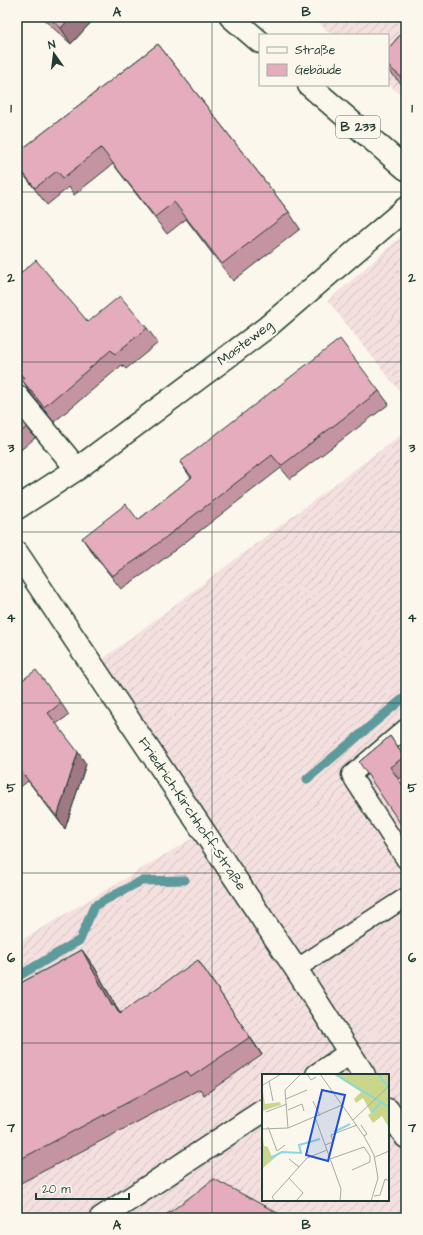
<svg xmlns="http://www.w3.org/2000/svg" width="423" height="1235" font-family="'Architects Daughter',sans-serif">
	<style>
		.industrial { fill: url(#industrial-furrows); fill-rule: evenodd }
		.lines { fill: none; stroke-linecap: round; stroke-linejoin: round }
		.stream { stroke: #5d9a9b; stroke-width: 9 }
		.service-casing { stroke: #1f3d34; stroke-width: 21 }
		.minor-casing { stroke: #1f3d34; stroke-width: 25 }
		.primary-casing { stroke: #1f3d34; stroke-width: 25 }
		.service { stroke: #fbf7ec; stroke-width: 18 }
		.minor { stroke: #fbf7ec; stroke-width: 22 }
		.primary { stroke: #fbf7ec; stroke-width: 22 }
		.wall { fill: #c594a3; stroke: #1f3d34 }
		.shaded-wall { fill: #a07884; stroke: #1f3d34 }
		.building { fill: #e5acbd; stroke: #1f3d34 }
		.grid { fill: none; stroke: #1f3d34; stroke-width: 1; stroke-opacity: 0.55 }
		.labels { text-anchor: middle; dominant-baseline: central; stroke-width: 4; stroke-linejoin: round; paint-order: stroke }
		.shield { fill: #fbf7ec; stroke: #61756b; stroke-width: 1 }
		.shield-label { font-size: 13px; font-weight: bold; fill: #1f3d34 }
		.street-label { font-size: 14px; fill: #1f3d34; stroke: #fbf7ec }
		.inset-river { fill: none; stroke: #87d8e0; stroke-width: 2 }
		.inset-road { fill: none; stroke: #a3ada2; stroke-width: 1 }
		.view { fill: #1d4ed8; fill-opacity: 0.15; stroke: #1d4ed8; stroke-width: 2 }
		.inset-edge { fill: none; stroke: #1f3d34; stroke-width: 2 }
		.neatline { fill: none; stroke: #1f3d34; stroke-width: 1.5 }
		.grid-label { font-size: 13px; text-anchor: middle; font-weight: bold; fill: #1f3d34 }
	</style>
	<defs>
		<pattern id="industrial-furrows" width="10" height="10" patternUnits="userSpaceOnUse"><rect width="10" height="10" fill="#f4e0de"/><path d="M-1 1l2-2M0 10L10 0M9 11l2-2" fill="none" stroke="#d1c1bf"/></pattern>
	</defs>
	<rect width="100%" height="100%" fill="#fbf7ec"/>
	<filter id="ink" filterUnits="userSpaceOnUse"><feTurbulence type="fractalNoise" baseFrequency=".025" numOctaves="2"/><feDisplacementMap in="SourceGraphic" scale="8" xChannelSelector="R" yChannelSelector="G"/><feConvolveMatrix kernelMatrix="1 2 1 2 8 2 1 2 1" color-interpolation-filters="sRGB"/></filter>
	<g filter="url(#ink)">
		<g class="industrial">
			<path d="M312,17H406V99L388,84V35H332Z"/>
			<path d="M406,232V399L328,301Z"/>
			<path d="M406,431V1218H17V943L213,826L100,661ZM263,1075H388V1200H263Z"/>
		</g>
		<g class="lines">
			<g class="stream">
				<path d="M307,779L406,696"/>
				<path d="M17,977L80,940L94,906L141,881L185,880"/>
			</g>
			<defs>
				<g id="service">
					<path d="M406,728L351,775L406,860"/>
					<path d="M296,969L406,897"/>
				</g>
				<g id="minor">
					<path d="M17,396L77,469"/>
					<path d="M17,508L77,469L266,328L406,208"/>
					<path d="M17,553L296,969L364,1075"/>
					<path d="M317,1075L350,1053"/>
					<path d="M388,1110L406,1137"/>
					<path d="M101,1218L263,1111"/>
				</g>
				<g id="primary">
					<path d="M231,17L260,42"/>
					<path d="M309,85L406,169"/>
				</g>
			</defs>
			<use href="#service" class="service-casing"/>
			<use href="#minor" class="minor-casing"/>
			<use href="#primary" class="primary-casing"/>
			<use href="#service" class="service"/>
			<use href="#minor" class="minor"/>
			<use href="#primary" class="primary"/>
		</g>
		<g class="wall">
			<path d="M41,17H96L71,44Z"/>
			<path d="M406,28V88L392,75L388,70V49Z"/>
			<path d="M158,44L289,212L300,229L233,281L186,219L167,234L113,164L74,195L69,187L47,205L17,166V153Z"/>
			<path d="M17,276L88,322L147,328L158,343L126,369L122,365L54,422L32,395L22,380H23L17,372Z"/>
			<path d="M379,391L389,404L290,479L281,468L148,571L121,589L91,551L82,538L138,520L191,478L180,462Z"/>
			<path d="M17,414L27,427L35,438L17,453Z"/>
			<path d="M17,684L61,703L69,715L56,724L86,764L65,829L28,781L18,789L17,787V737L20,735L17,731Z"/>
			<path d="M390,736L406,760V774L399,779L359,762Z"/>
			<path d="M82,950L95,968L116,1007L120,1013L210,978L262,1055L204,1095L200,1089L17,1185V985Z"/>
		</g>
		<g class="shaded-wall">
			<path d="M71,17H96L71,44L61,28Z"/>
			<path d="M78,752L86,764L65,829L57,817Z"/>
			<path d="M82,950L95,968L116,1007L127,1023L112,1006Z"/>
			<path d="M198,960L210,978L262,1055L250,1037Z"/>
		</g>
		<g class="building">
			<path d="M48,17H71L61,28Z"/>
			<path d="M406,28V81L388,66V49Z"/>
			<path d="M158,44L289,212L222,264L174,202L155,217L101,148L63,178L57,171L35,188L17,165V153Z"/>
			<path d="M36,260L88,322L120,296L147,328L115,354L111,350L44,407L22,380L25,379L17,370V276Z"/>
			<path d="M340,339L379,391L281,466L272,455L139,558L112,576L82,538L126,504L138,520L192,477L180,462Z"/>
			<path d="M17,414L27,427L17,435Z"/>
			<path d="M36,670L61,703L48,713L78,752L57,817L20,770L17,772V737L21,735L17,730V684Z"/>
			<path d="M390,736L404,757L390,767L406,790V832L359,762Z"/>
			<path d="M82,950L112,1006L114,1005L119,1014L198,960L250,1037L191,1077L187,1071L17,1161V985Z"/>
			<path d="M214,1179L287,1218H162Z"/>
		</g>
	</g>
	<path class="grid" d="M212,17V1218M17,192H406M17,362H406M17,532H406M17,703H406M17,873H406M17,1043H406"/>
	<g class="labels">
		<rect class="shield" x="336" y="116" width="44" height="22" rx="3"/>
		<g class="shield-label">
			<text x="358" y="127">B 233</text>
		</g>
		<g class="street-label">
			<text transform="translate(245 343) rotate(-37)">Masteweg</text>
			<text transform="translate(192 814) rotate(56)">Friedrich-Kirchhoff-Straße</text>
		</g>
	</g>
	<g transform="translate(262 1074)">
		<rect width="127" height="127" fill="#fbf7ec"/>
		<path d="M71,0H127V54L120,42L111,49L106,41L109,39L101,24L94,29L92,25L99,18Z" fill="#cad78a"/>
		<path d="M0,12L3,30L18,28L19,31L0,37ZM0,56L2,72L6,73L10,83L16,81L1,94L0,112Z" fill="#cad78a"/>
		<path class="inset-river" d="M73,0L127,33M116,0L127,14M110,38L118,29M72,58L88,50M8,84L20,78L39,79L37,71L58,65"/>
		<path class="inset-road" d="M45,0L49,6L54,3M58,0L102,62L112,81L116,104L109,127M7,7L11,27M1,11L19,0M24,25L45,16M51,27L58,42M26,36L40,30L42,37M4,38L25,30M53,43L79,115L78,127M91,46L127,12M99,51L105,60L102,62M6,53L15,77L23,71M26,54L80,31M0,55L26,54L23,16L39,0M63,71L71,68L69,61L95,51M113,83L127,77M27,85L37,93M68,85L102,73L108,82V88L90,96M27,104L41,119L34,127M112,122L118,121L123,105L127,107M13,127L10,123L45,84L65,76"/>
		<path class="view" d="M60,16L83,21L66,87L44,81Z"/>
		<rect width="127" height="127" class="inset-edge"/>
	</g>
	<rect width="423" height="1235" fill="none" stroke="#fbf7ec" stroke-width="44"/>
	<rect x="259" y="34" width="130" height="52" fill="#fbf7ec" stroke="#a3ada2"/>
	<rect x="267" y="47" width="20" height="6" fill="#fbf7ec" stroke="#a3ada2"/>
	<text x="295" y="54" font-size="12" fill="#1f3d34">Straße</text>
	<rect x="267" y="64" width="20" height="12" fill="#e5acbd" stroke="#a3ada2"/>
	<text x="295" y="74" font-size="12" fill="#1f3d34">Gebäude</text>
	<g transform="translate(54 54) rotate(346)" stroke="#fbf7ec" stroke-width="3" paint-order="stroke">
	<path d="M0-3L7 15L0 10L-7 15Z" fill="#1f3d34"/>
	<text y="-6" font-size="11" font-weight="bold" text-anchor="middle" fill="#1f3d34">N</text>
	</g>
	<path d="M36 1193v6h93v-6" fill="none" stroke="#1f3d34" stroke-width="2"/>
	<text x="42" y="1193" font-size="12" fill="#1f3d34" stroke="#fbf7ec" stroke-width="3" paint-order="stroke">20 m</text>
	<rect x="22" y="22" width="379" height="1191" class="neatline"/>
	<g class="grid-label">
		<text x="117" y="16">A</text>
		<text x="306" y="16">B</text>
		<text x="11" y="112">1</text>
		<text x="412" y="112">1</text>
		<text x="11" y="282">2</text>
		<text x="412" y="282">2</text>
		<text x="11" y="452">3</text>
		<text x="412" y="452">3</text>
		<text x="11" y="622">4</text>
		<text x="412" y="622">4</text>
		<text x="11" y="792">5</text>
		<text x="412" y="792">5</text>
		<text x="11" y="962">6</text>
		<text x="412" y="962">6</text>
		<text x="11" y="1132">7</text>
		<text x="412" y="1132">7</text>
		<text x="117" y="1229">A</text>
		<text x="306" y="1229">B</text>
	</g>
</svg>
